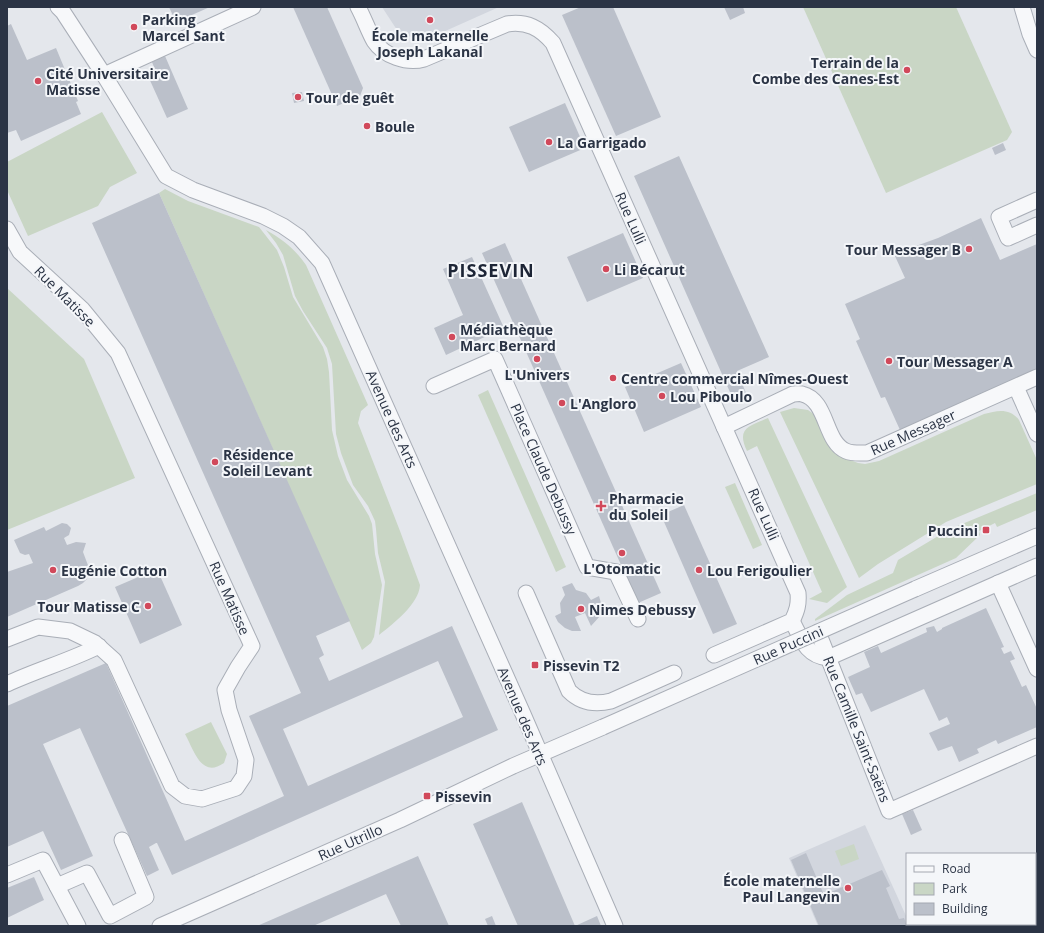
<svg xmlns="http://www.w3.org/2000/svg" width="1044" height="933" font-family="'Open Sans',sans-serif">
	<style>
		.built { fill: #d2d6de }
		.green { fill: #c9d6c5 }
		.building { fill: #bbc0ca; fill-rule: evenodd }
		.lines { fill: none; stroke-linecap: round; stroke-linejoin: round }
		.minor-casing { stroke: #a9aeb7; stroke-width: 17 }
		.minor { stroke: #f7f8fa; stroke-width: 15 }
		.minor-bridge-casing { stroke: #a9aeb7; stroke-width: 17; stroke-linecap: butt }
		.minor-bridge { stroke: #f7f8fa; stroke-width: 15 }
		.poi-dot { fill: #d1495b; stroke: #f4f6f9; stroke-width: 1.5 }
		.labels { text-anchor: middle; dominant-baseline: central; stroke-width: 4; stroke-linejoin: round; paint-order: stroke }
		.poi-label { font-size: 14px; font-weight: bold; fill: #2b3445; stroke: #f4f6f9; text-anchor: start }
		.street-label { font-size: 14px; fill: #2b3445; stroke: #f4f6f9 }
		.district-label { font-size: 18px; font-weight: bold; letter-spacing: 1px; fill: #1d2536; stroke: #f4f6f9 }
	</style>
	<rect width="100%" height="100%" fill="#e4e7ec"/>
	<g class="built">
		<path d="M382,7H499L423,41L399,33Z"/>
		<path d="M865,825L907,918V924H910V926H818L789,858Z"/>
	</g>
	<g class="green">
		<path d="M803,7H956L1012,132L1007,140L886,193Z"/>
		<path d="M102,112L137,173L110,187L98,206L28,236L7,190V162Z"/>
		<path d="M165,189L188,201L259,227L277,250L284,267L293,297L323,347L327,359L329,372L332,430L338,456L347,480L369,516L372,524L375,554L382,585L374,637L371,643L362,650L159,193Z"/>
		<path d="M266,230C282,239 295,249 306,265L368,405L361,411L358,423L400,531L420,585C419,604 393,624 379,635L385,582L378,553L376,529L375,521L368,506L353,485L341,453L336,434L332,364L327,348L303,311L295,296L283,255L276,243Z"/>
		<path d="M7,288L84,359L135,478L7,530Z"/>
		<path d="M488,390L566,567L556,572L478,395Z"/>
		<path d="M794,408L808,410L815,415L840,456L858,463L865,464L879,461L984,414C998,410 1010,408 1019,420L1037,460V484L946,522L878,564L859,578L780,412Z"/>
		<path d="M768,418L847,587L827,603L809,599L822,592L757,446L747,451C736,428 749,426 768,418Z"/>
		<path d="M735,483L762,545L753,549L725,487Z"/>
		<path d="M1037,493V510L997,527L995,523L979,531L980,535L956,558L815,621V619L847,595L893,573L898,560L950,529Z"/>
		<path d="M211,722L227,754L224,763C201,779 194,750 185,734Z"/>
		<path d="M854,844L859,859L841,866L835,851Z"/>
	</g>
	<g class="building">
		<path d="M169,7H210L176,22Z"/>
		<path d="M293,7H327L363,88L360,96L337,106Z"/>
		<path d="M581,7H613L661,117L616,136L562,15Z"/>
		<path d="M724,7H743L745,13L730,20Z"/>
		<path d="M11,24L27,60L56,48L78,101L76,102L81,114L21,141L16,130L7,133V26Z"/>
		<path d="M165,56L188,109L167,118L148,76L156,72L152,62Z"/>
		<path d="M302,92L304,101L294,103L292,93Z"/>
		<path d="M565,103L585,148L529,172L509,127Z"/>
		<path d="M1003,143L1006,150L995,155L992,148Z"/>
		<path d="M679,156L769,357L737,371L746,393L733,399L634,176Z"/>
		<path d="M159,193L350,621L316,636L324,655L319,658L329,681L452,626L498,730L172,875L157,843H156L149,847L159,870L147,876L80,728L43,744L93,856L61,870L43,831L7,847V706L106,663L185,841L284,796L249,716L301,693L92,223ZM438,661L463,717L308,786L283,729Z"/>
		<path d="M981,218L1000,260L1037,244V369L900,430L885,397L881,398L856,341L860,339L845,304L905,278L894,254L938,238Z"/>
		<path d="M623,233L643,278L587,302L567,257Z"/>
		<path d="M505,243L661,593L638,603L482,253Z"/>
		<path d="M472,257L504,328L446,355L434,328L463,315L443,269Z"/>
		<path d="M681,363L701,407L644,432L625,387Z"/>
		<path d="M684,505L737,624L713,634L661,515Z"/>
		<path d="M62,523L67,524L71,528L69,535L64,538L67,545L76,542L86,543L83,552L89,568L87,579L83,583L78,586L7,617V572L33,563L29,554L25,555L20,553L14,540L44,527L46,531Z"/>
		<path d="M157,569L182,625L140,644L115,587Z"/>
		<path d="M572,583L576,590L586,593L591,600L599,596L601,603V609L600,616L591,626L585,613L575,617L581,631H572L565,628L558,622L555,616L561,613L560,603L565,595L562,587Z"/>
		<path d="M986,608L1004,647L1001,648L1004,654L1011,651L1015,659L1010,661L1022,687L1026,685L1037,709V727L998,744L996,740L977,749L979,753L959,762L952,746L938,751L929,733L950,724L947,717L939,721L924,689L871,712L862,693L856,695L848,677L870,667L864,652L878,646L881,653L927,632L926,628L934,626L937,632L942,629V628Z"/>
		<path d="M522,802L575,926L597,916L601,926H518L473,824Z"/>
		<path d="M913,810L922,830L911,835L902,814Z"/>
		<path d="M806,853L824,895L882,870L890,886L886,888L899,919L904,918L907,926H819L791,860Z"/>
		<path d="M418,856L449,926H401L386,894L313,926H257Z"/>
		<path d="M1037,859V890L1035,893V862Z"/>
		<path d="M34,877L44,900L7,918V888Z"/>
		<path d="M492,916L496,926H488L485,919Z"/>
		<path d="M985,924H1010L1009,926H983Z"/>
	</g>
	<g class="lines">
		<defs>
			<g id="minor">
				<path d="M58,7L63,12L104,75L166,176L193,190L263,216L283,226L299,237L322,263L523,714L615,926"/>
				<path d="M358,7C364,18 368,30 374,41C384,56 407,64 424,59L507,24C527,21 540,28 553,43L798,593C799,604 797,611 792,621L714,655"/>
				<path d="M1022,7L1030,34L1037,50"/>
				<path d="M104,75L253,7"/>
				<path d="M1037,200L999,217L1008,238L1037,225"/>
				<path d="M7,229L20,252L82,309L118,353L252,646L238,667L225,690L229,710L246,760L244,776L236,788L202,799L185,796L172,786L114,660L95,643L70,631L38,627L7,639"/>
				<path d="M434,386L495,359L587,567L616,572L638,619"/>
				<path d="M1016,387L1037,434"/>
				<path d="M724,427L793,394C796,394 800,393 802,394C828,400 824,442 846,451C853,454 860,453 867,453L1037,377"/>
				<path d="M998,583L1037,669"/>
				<path d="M915,589L1037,536"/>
				<path d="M526,593L569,691C581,703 595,705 611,701L674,673"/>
				<path d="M792,621C801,638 806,656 828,658L1037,566"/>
				<path d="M818,632L889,811L1037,746"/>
				<path d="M7,684C37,670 69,661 99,646"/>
				<path d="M7,875L43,860L78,926"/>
				<path d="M57,886L87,873L110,916L146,897L122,840"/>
				<path d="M160,926L400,820L513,766L603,727"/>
			</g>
		</defs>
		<use href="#minor" class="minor-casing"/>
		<use href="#minor" class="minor"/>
		<defs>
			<path id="minor-bridge" d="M603,727L915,589"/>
		</defs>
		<use href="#minor-bridge" class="minor-bridge-casing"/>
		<use href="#minor-bridge" class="minor-bridge"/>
	</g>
	<g class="poi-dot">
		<circle cx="430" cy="20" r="4"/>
		<circle cx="134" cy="27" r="4"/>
		<circle cx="907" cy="70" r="4"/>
		<circle cx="38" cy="81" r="4"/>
		<circle cx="298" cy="97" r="4"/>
		<circle cx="367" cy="126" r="4"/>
		<circle cx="549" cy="142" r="4"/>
		<circle cx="969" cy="249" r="4"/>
		<circle cx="606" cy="269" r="4"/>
		<circle cx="452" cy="337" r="4"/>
		<circle cx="537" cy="359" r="4"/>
		<circle cx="889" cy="361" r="4"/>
		<circle cx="613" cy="378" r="4"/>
		<circle cx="662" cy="396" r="4"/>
		<circle cx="562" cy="403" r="4"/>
		<circle cx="215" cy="462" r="4"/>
		<path d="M599 500h4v4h4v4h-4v4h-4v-4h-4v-4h4z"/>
		<rect x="982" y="526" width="8" height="8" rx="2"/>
		<circle cx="622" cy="553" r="4"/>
		<circle cx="53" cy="570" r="4"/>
		<circle cx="699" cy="570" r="4"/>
		<circle cx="148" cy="606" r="4"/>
		<circle cx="581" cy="609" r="4"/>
		<rect x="531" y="661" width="8" height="8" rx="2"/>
		<rect x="423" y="792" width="8" height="8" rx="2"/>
		<circle cx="848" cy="888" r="4"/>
	</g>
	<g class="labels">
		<g class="poi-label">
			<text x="142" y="19">Parking<tspan x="142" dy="16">Marcel Sant</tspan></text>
			<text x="430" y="35" text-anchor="middle">École maternelle<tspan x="430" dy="16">Joseph Lakanal</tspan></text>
			<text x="899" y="62" text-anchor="end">Terrain de la<tspan x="899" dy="16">Combe des Canes-Est</tspan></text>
			<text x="46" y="73">Cité Universitaire<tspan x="46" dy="16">Matisse</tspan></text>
			<text x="306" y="97">Tour de guêt</text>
			<text x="375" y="126">Boule</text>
			<text x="557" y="142">La Garrigado</text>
			<text x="961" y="249" text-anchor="end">Tour Messager B</text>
			<text x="614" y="269">Li Bécarut</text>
			<text x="460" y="329">Médiathèque<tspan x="460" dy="16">Marc Bernard</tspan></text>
			<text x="897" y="361">Tour Messager A</text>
			<text x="537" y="374" text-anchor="middle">L'Univers</text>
			<text x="621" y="378">Centre commercial Nîmes-Ouest</text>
			<text x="670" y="396">Lou Piboulo</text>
			<text x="570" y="403">L'Angloro</text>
			<text x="223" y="454">Résidence<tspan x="223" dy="16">Soleil Levant</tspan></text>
			<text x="609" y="498">Pharmacie<tspan x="609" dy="16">du Soleil</tspan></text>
			<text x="978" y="530" text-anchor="end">Puccini</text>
			<text x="622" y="568" text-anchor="middle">L'Otomatic</text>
			<text x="61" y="570">Eugénie Cotton</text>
			<text x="707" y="570">Lou Ferigoulier</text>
			<text x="140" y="606" text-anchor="end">Tour Matisse C</text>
			<text x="589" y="609">Nimes Debussy</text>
			<text x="543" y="665">Pissevin T2</text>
			<text x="435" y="796">Pissevin</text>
			<text x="840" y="880" text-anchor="end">École maternelle<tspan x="840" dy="16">Paul Langevin</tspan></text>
		</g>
		<g class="street-label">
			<text transform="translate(631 218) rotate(66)">Rue Lulli</text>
			<text transform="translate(65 296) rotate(45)">Rue Matisse</text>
			<text transform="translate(392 419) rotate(66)">Avenue des Arts</text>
			<text transform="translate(913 432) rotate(-24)">Rue Messager</text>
			<text transform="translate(544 469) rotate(66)">Place Claude Debussy</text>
			<text transform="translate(764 514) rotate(66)">Rue Lulli</text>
			<text transform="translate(230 598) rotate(66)">Rue Matisse</text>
			<text transform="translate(788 645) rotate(-24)">Rue Puccini</text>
			<text transform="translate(523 716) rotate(67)">Avenue des Arts</text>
			<text transform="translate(857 729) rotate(68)">Rue Camille Saint-Saëns</text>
			<text transform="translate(350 842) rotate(-24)">Rue Utrillo</text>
		</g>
		<g class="district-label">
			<text x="491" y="270">PISSEVIN</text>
		</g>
	</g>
	<rect width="1044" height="933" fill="none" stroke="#2b3445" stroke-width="16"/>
	<rect x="906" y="853" width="130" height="72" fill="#f4f6f9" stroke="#a4a8b1"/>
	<rect x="914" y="866" width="20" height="6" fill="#f7f8fa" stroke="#a4a8b1"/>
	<text x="942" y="873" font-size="12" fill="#2b3445">Road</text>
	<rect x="914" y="883" width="20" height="12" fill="#c9d6c5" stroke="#a4a8b1"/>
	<text x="942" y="893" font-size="12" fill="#2b3445">Park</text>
	<rect x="914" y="903" width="20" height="12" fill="#bbc0ca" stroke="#a4a8b1"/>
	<text x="942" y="913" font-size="12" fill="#2b3445">Building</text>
</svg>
